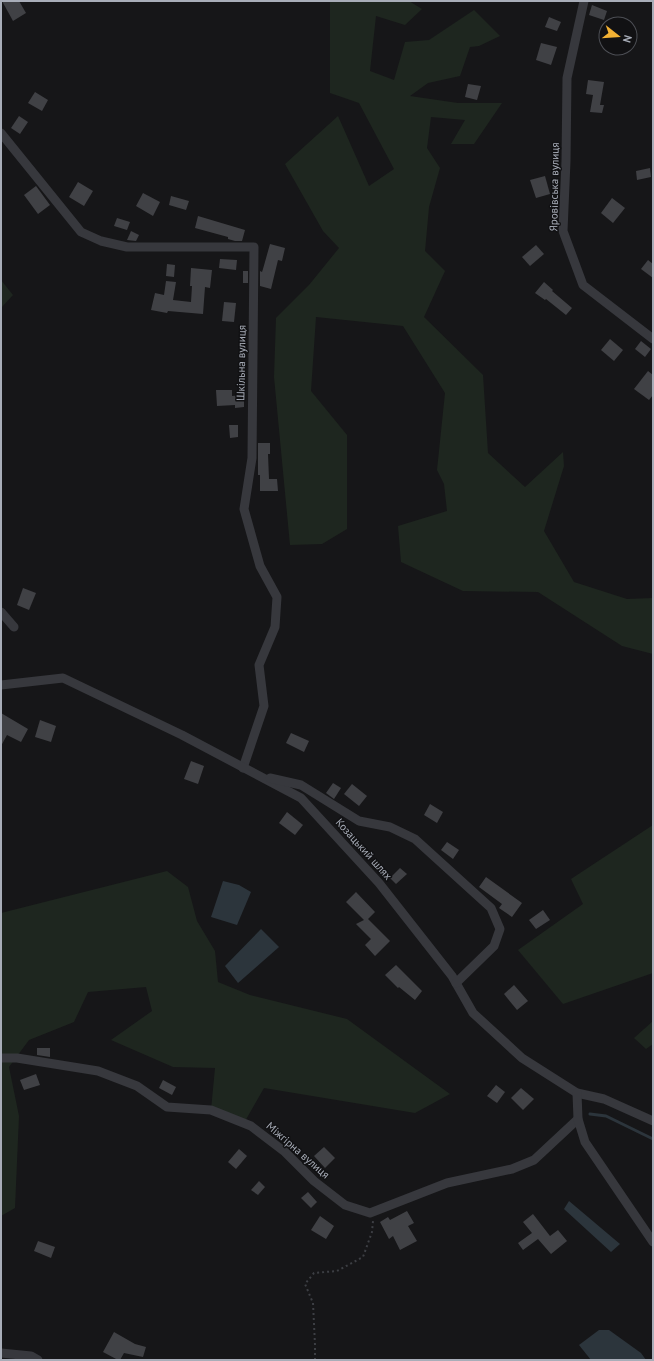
<svg xmlns="http://www.w3.org/2000/svg" width="654" height="1361" font-family="'PT Sans',sans-serif">
	<style>
		.green { fill: #1e261f }
		.water { fill: #2c353c }
		.lines { fill: none; stroke-linecap: round; stroke-linejoin: round }
		.stream { stroke: #2c353c; stroke-width: 3 }
		.building { fill: #404145 }
		.path { stroke: #3d3f44; stroke-width: 2; stroke-dasharray: 2 3; stroke-linecap: butt }
		.minor { stroke: #37383d; stroke-width: 9 }
		.labels { text-anchor: middle; dominant-baseline: central; stroke-width: 3; stroke-linejoin: round; paint-order: stroke }
		.street-label { font-size: 11px; fill: #a8adb8; stroke: #111113 }
	</style>
	<rect width="100%" height="100%" fill="#161618"/>
	<g class="green">
		<path d="M330,1H409L422,9L405,25L376,16L370,71L394,80L405,42L429,40L474,10L500,36L479,46L470,47L460,76L428,83L410,96L458,103H502L474,144H451L465,120L431,117L427,148L440,168L429,207L425,251L445,271L424,317L483,375L488,453L525,487L563,452L564,466L544,531L574,582L627,599L653,598V654L622,646L538,592L463,591L401,562L398,526L447,511L444,484L437,470L445,393L403,326L316,317L311,391L347,435V529L322,544L290,545L274,377L276,318L309,285L339,248L323,231L285,164L338,116L369,186L394,169L359,103L330,93Z"/>
		<path d="M1,280L13,295L1,308Z"/>
		<path d="M653,825V973L563,1004L518,950L583,904L571,879Z"/>
		<path d="M167,871L188,887L197,921L215,951L218,982L250,995L347,1019L450,1094L415,1113L264,1088L244,1123L211,1110L215,1068L173,1067L111,1040L152,1011L146,987L88,992L74,1022L29,1040L9,1067L19,1116L15,1208L1,1216V913Z"/>
		<path d="M653,1021V1044L646,1049L634,1038Z"/>
	</g>
	<g class="water">
		<path d="M223,881L239,885L251,892L237,925L211,917Z"/>
		<path d="M261,929L279,947L238,983L225,966Z"/>
		<path d="M569,1201L620,1244L611,1252L564,1209Z"/>
		<path d="M599,1330H609L641,1353L646,1360H591L579,1345Z"/>
	</g>
	<g class="lines">
		<path class="stream" d="M590,1114L606,1116L653,1139"/>
	</g>
	<g class="building">
		<path d="M2,1H19L26,13L13,21Z"/>
		<path d="M592,5L607,11L604,20L589,15Z"/>
		<path d="M549,17L561,22L557,31L545,27Z"/>
		<path d="M541,43L557,47L551,65L536,60Z"/>
		<path d="M588,80L604,82L600,105H604L602,113L590,112L593,95L586,94Z"/>
		<path d="M468,84L481,86L477,100L465,97Z"/>
		<path d="M35,92L48,100L42,111L28,103Z"/>
		<path d="M19,116L28,122L20,134L11,128Z"/>
		<path d="M650,168L651,177L637,180L636,171Z"/>
		<path d="M545,176L550,194L536,198L530,180Z"/>
		<path d="M78,182L93,191L84,206L69,197Z"/>
		<path d="M36,186L50,205L38,214L24,195Z"/>
		<path d="M143,193L160,202L153,216L136,206Z"/>
		<path d="M171,196L189,201L186,210L169,205Z"/>
		<path d="M612,198L625,208L613,223L601,213Z"/>
		<path d="M198,216L245,230L242,241H235L228,239V237L195,228Z"/>
		<path d="M117,218L130,222L127,230L114,226Z"/>
		<path d="M131,231L139,235L136,241L127,240Z"/>
		<path d="M270,244L285,248L282,261L278,260L271,289L260,286V271L262,272L263,269Z"/>
		<path d="M536,245L544,254L530,266L522,257Z"/>
		<path d="M220,259L237,260L236,270L219,268Z"/>
		<path d="M648,260L653,264V278L641,269Z"/>
		<path d="M167,264L175,265L174,277L166,276Z"/>
		<path d="M191,268L212,270L210,288L205,287L203,314L168,311L167,313L151,310L155,293L164,295L166,281L176,282L173,300L191,302L192,286H190Z"/>
		<rect x="243" y="271" width="5" height="12"/>
		<path d="M544,282L553,290L552,291L572,308L566,315L546,299L545,300L535,293Z"/>
		<path d="M224,302L236,303L234,322L222,321Z"/>
		<path d="M610,339L623,350L614,361L601,350Z"/>
		<path d="M641,341L651,349L645,357L635,349Z"/>
		<path d="M648,371L653,375V395L649,400L634,389Z"/>
		<path d="M216,390H232V396L244,395V407L235,408V405L217,406Z"/>
		<path d="M229,425H238V437L230,438Z"/>
		<path d="M258,443H270V454H268L269,479H277L278,491H260V475H258Z"/>
		<path d="M23,588L36,593L29,610L17,605Z"/>
		<path d="M1,713L28,729L21,742L7,735L1,746Z"/>
		<path d="M40,720L56,726L51,742L35,737Z"/>
		<path d="M291,733L309,741L304,752L286,743Z"/>
		<path d="M191,761L204,766L198,784L184,779Z"/>
		<path d="M333,783L341,788L334,799L326,793Z"/>
		<path d="M352,784L367,796L359,806L344,794Z"/>
		<path d="M430,804L443,812L437,823L424,815Z"/>
		<path d="M287,812L303,825L295,835L279,823Z"/>
		<path d="M447,842L459,850L453,859L441,850Z"/>
		<path d="M400,868L407,874L396,884L390,878Z"/>
		<path d="M486,877L522,903L512,917L499,908L502,904L479,887Z"/>
		<path d="M356,892L375,912L368,919L390,941L375,956L365,945L371,939L356,924L364,920L346,902Z"/>
		<path d="M543,910L550,920L536,929L529,920Z"/>
		<path d="M396,965L422,991L415,1000L399,987L398,988L385,975Z"/>
		<path d="M514,985L528,1001L517,1010L504,994Z"/>
		<path d="M37,1048H50V1057L37,1055Z"/>
		<path d="M36,1074L40,1085L24,1090L20,1080Z"/>
		<path d="M163,1080L176,1087L172,1095L159,1088Z"/>
		<path d="M496,1085L505,1092L497,1103L487,1096Z"/>
		<path d="M521,1088L534,1099L523,1110L511,1098Z"/>
		<path d="M324,1147L335,1158L325,1168L314,1156Z"/>
		<path d="M239,1149L247,1156L236,1169L228,1162Z"/>
		<path d="M259,1181L265,1187L258,1195L251,1190Z"/>
		<path d="M308,1192L317,1202L311,1208L301,1198Z"/>
		<path d="M407,1211L414,1223L408,1226L417,1241L400,1250L393,1236L389,1239L380,1222L388,1217L390,1220Z"/>
		<path d="M533,1214L550,1236L558,1230L567,1241L551,1254L538,1239L523,1250L518,1243L532,1233L523,1222Z"/>
		<path d="M320,1216L334,1226L326,1239L311,1230Z"/>
		<path d="M38,1241L55,1247L51,1258L34,1251Z"/>
		<path d="M114,1332L135,1344L146,1347L143,1357L124,1353L120,1360H118L103,1352Z"/>
	</g>
	<g class="lines">
		<path class="path" d="M315,1360V1345L313,1303L305,1284L314,1273L337,1271L363,1257L372,1232L373,1221"/>
		<g class="minor">
			<path d="M584,1L567,78L566,161L563,231L583,285L653,339"/>
			<path d="M1,133L81,232L101,241L127,247H254L252,458L244,509L260,566L277,597L275,627L259,665L264,706L243,768"/>
			<path d="M1,612L14,627"/>
			<path d="M1,685L63,678L182,735L301,798L379,883L452,976L473,1013L522,1058L577,1093L604,1099L653,1121"/>
			<path d="M270,778L301,785L359,821L390,827L415,839L491,908L500,929L494,946L456,983"/>
			<path d="M1,1058H17L98,1071L137,1086L167,1107L211,1110L251,1126L285,1152L314,1181L345,1205L370,1213L447,1183L512,1169L534,1160L578,1119"/>
			<path d="M577,1093L578,1119L585,1142L653,1242"/>
			<path d="M1,1353L31,1356L38,1360"/>
		</g>
	</g>
	<g class="labels">
		<g class="street-label">
			<text transform="translate(554 187) rotate(-89)">Яровівська вулиця</text>
			<text transform="translate(241 363) rotate(-89)">Шкільна вулиця</text>
			<text transform="translate(364 849) rotate(48)">Козацький шлях</text>
			<text transform="translate(298 1150) rotate(41)">Міжгірна вулиця</text>
		</g>
	</g>
	<rect width="654" height="1361" fill="none" stroke="#a8adb8" stroke-width="4"/>
	<g transform="translate(618 36) rotate(107)"><circle r="19" fill="#111113" stroke="#4d4f55"/>
	<path d="M0-3L7 15L0 10L-7 15Z" fill="#f2b134"/>
	<text y="-6" font-size="11" font-weight="bold" text-anchor="middle" fill="#a8adb8">N</text>
	</g>
</svg>
